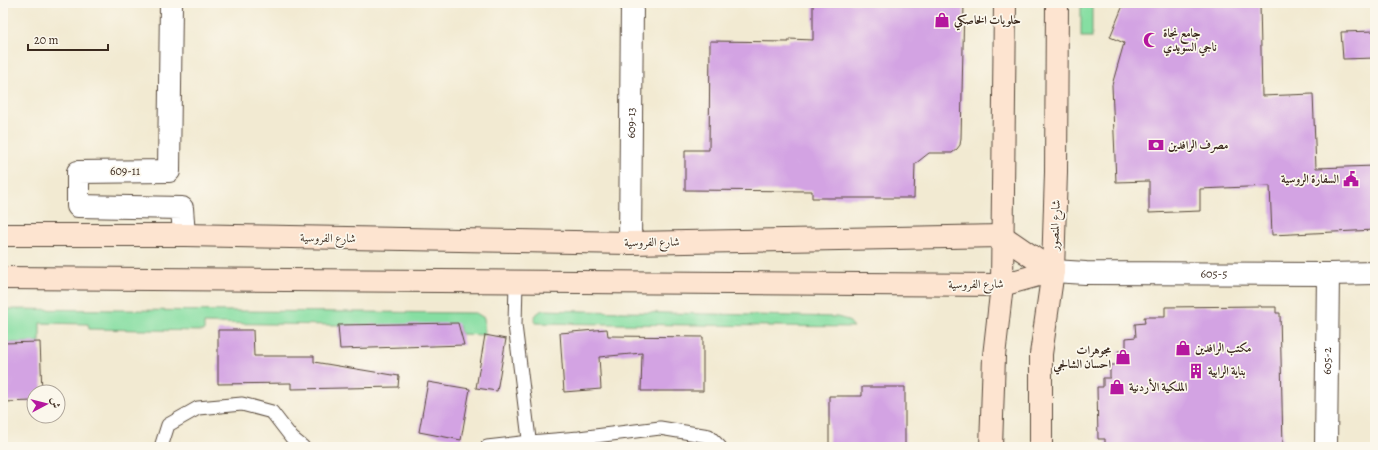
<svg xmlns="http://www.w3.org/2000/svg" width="1378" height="450" font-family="Alegreya,Amiri,serif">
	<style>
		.green { fill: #86dea2; stroke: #608460 }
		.building { fill: #d3a3e3 }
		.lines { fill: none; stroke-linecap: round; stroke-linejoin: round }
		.lane-casing { stroke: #564739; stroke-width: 15 }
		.street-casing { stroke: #564739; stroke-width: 24 }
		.secondary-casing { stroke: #564739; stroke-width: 24 }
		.lane { stroke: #fff; stroke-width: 13 }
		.street { stroke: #fff; stroke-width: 22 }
		.secondary { stroke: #fde4d0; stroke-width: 22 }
		.labels { text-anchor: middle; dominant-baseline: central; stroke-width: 3.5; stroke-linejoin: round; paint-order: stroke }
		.poi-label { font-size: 12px; font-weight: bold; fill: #3b2a1e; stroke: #fbf7ec; text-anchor: start }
		.street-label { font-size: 12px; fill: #3b2a1e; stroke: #fbf7ec }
	</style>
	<rect width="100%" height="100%" fill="#fbf7ec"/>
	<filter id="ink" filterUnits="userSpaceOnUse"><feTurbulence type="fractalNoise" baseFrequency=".025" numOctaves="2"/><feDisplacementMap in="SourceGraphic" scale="8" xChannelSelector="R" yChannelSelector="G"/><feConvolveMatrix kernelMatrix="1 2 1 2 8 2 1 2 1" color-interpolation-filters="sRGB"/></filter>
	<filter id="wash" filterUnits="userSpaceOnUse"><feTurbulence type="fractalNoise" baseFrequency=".012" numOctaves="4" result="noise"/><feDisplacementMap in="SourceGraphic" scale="16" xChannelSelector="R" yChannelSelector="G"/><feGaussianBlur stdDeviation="0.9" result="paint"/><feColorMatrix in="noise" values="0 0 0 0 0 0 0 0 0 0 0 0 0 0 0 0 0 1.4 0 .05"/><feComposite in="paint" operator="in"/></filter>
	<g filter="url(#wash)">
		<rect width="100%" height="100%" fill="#f2ead2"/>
		<g class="green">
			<rect x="1081" y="3" width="11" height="34"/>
			<path d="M3,309L476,313L484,318L485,335L461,334L459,326L338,325L204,323V331L89,329L88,324L40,323V342L3,343Z"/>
			<path d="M542,310L837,317L848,320L854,327L535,323L534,316Z"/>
		</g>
		<g id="blocks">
			<g class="building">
				<path d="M813,3H964L961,138L960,145L957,149L952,153H929L915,164L914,198H812V191L685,190V150H709L710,41L789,42V39L813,40Z"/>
				<path d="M1124,3H1260L1262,96L1313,94L1316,168L1375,166V230L1272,235L1270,186L1200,189V211L1149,213V181L1116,182L1112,85L1124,43L1110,37Z"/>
				<path d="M1375,31V58L1343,59L1341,32Z"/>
				<path d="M1261,306V307H1276V313H1280L1283,447H1105V439H1098L1097,387H1103V378H1110V365H1118V351H1126V338L1136,337L1135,324L1145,323L1144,317H1165V307Z"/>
				<path d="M458,323L464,345L340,349L338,325Z"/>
				<path d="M607,329L608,336L703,337V391H641L642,353L599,357L601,389L564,392L560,333Z"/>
				<path d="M218,330H253L254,356H314V362L399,376L398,387L291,389V383L218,384Z"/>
				<path d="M485,335L506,339L497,391L476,388Z"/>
				<path d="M40,342L42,392H34V401L3,402V343Z"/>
				<path d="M428,382L470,389L461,440L419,432Z"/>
				<path d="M862,387H905V447H829V396H862Z"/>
			</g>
		</g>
	</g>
	<g filter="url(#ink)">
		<use href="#blocks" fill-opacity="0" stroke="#564739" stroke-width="1"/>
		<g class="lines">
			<defs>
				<g id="lane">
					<path d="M516,281L515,325L530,447"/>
					<path d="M161,447L168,425L198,408L242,404L272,412L292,438L303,447"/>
					<path d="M487,447L530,442L579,438L660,428L709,436L720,447"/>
				</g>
				<g id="street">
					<path d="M171,3L169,171L78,172V206L182,208L184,235"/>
					<path id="s1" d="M630,243L632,3"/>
					<path id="s2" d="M1053,271L1086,273L1328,274L1375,273"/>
					<path id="s3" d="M1326,447L1328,274"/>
				</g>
				<g id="secondary">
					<path d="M3,235H184L630,243L1002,236L1053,271"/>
					<path d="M3,278L1002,285L1053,271"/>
					<path d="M991,447L994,356L1002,285L1005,3"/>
					<path d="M1041,447V354L1053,271L1056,172L1057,3"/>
				</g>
			</defs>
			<use href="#lane" class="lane-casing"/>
			<use href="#street" class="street-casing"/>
			<use href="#secondary" class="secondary-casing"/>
			<use href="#lane" class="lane"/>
			<use href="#street" class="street"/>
			<use href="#secondary" class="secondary"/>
		</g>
	</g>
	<defs>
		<symbol id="shop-bare" viewBox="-9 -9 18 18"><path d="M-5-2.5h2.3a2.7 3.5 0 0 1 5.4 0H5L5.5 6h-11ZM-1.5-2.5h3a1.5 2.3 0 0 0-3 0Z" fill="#b5179e" stroke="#fbf7ec" stroke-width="2.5" paint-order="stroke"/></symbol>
		<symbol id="mosque-bare" viewBox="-9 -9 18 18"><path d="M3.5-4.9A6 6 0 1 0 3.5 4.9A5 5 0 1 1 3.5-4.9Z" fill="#b5179e" stroke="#fbf7ec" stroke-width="2.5" paint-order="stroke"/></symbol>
		<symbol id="bank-bare" viewBox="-9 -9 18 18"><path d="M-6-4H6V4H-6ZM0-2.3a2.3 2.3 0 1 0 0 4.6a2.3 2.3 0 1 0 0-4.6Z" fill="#b5179e" stroke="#fbf7ec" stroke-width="2.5" paint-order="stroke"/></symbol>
		<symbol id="civic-bare" viewBox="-9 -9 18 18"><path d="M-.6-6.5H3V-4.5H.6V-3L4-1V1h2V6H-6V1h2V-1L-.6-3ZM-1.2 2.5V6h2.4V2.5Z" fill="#b5179e" stroke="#fbf7ec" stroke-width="2.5" paint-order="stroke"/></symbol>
		<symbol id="building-bare" viewBox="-9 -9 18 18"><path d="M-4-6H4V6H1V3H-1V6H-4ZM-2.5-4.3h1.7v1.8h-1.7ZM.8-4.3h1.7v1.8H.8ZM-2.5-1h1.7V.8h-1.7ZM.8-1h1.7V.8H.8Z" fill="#b5179e" stroke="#fbf7ec" stroke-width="2.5" paint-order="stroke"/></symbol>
	</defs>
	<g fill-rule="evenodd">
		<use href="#shop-bare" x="931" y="9" width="22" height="22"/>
		<use href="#mosque-bare" x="1140" y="29" width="22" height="22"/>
		<use href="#bank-bare" x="1145" y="134" width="22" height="22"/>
		<use href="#civic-bare" x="1340" y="168" width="22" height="22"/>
		<use href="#shop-bare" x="1172" y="337" width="22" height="22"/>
		<use href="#shop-bare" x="1112" y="346" width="22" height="22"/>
		<use href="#building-bare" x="1185" y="360" width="22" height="22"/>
		<use href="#shop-bare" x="1106" y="376" width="22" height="22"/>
	</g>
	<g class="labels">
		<g class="poi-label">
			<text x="954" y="20">حلويات الخاصكي</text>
			<text x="1163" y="33">جامع نجاة<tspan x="1163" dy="14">ناجي السويدي</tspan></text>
			<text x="1168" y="145">مصرف الرافدين</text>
			<text x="1339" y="179" text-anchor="end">السفارة الروسية</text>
			<text x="1195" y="348">مكتب الرافدين</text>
			<text x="1111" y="350" text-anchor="end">مجوهرات<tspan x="1111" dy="14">احسان الشالجي</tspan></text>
			<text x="1208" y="371">بناية الرابية</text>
			<text x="1129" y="387">الملكية الأردنية</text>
		</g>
		<g class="street-label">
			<text stroke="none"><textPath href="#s1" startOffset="120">609-13</textPath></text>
			<text x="125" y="171">609-11</text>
			<text transform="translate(1055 225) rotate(-88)">شارع المنصور</text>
			<text transform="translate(328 238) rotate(1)">شارع الفروسية</text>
			<text transform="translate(652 242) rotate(-1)">شارع الفروسية</text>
			<text stroke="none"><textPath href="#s2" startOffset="161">605-5</textPath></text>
			<text transform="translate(976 284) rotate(-1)">شارع الفروسية</text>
			<text stroke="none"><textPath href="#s3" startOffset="86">605-2</textPath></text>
		</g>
	</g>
	<rect width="1378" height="450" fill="none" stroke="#fbf7ec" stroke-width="16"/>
	<g transform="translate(46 404) rotate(83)"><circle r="19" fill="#fbf7ec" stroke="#aea59a"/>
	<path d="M0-3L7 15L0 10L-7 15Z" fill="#b5179e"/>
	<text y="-6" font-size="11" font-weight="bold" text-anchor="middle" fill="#3b2a1e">ش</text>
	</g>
	<path d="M28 44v6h80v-6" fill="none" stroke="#3b2a1e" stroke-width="2"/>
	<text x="34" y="44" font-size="12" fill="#3b2a1e" stroke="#fbf7ec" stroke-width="3" paint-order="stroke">20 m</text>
</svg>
